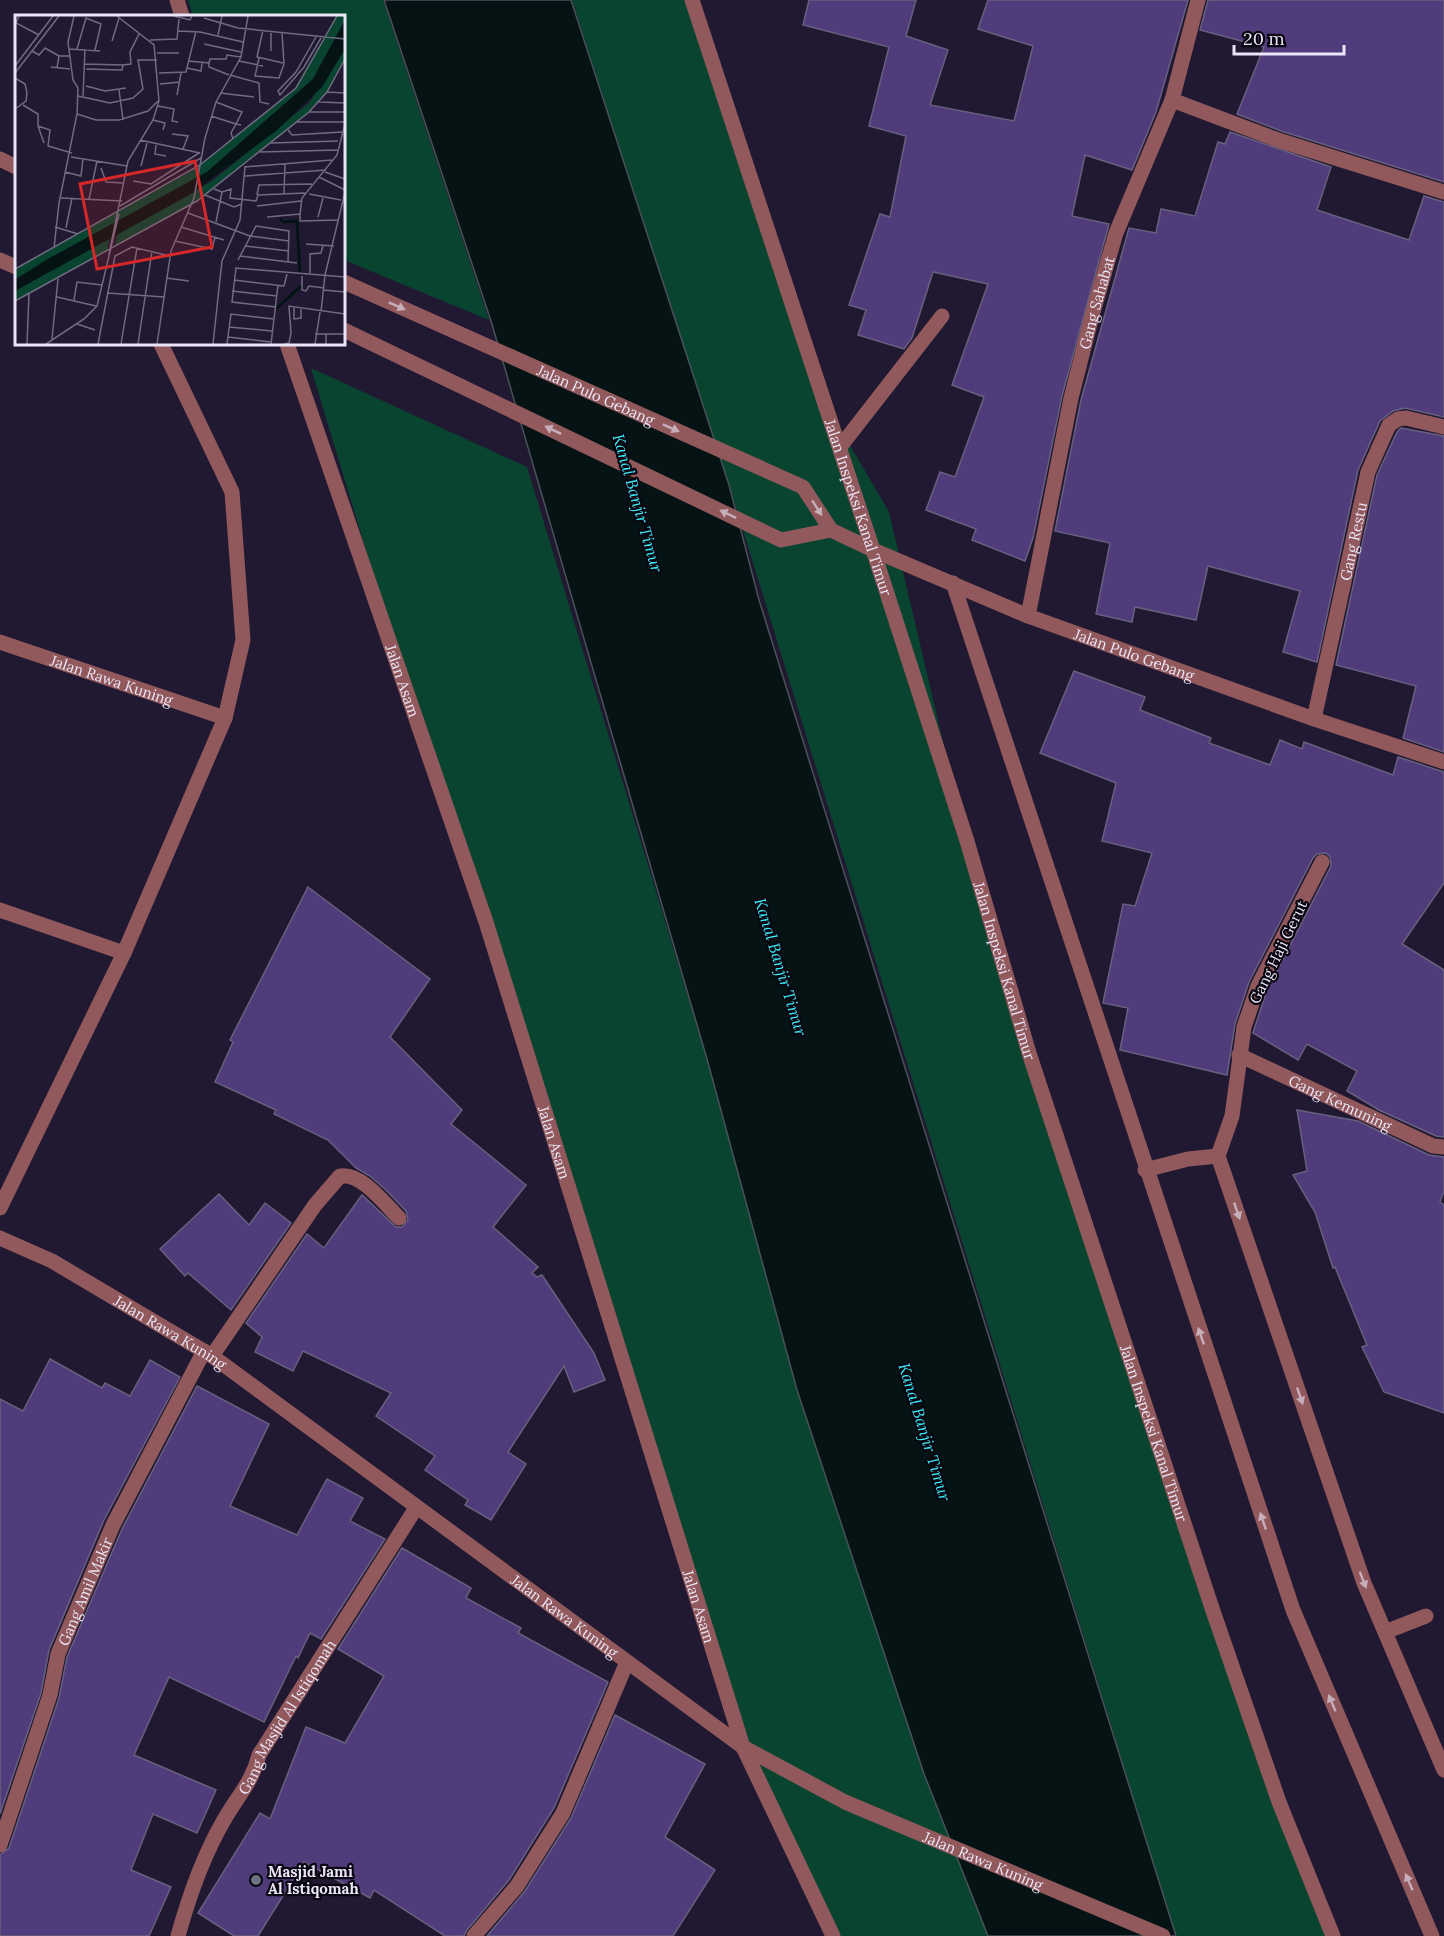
<svg xmlns="http://www.w3.org/2000/svg" width="1444" height="1936" font-family="Lora,serif">
	<style>
		.green { fill: #084430 }
		.water { fill: #051314; stroke: #4a5258; stroke-width: 1.5 }
		.building { fill: #503b7b; stroke: #68607f; stroke-width: 1.5 }
		.lines { fill: none; stroke-linecap: round; stroke-linejoin: round }
		.minor { stroke: #91595c; stroke-width: 15 }
		.tertiary { stroke: #91595c; stroke-width: 15 }
		.oneway { fill: #c6aeba }
		.worship-dot { fill: #6b7280; stroke: #090611; stroke-width: 2 }
		.labels { text-anchor: middle; dominant-baseline: central; stroke-width: 4.5; stroke-linejoin: round; paint-order: stroke }
		.street-label { font-size: 15px; fill: #eae6f8; stroke: #090611 }
		.poi-label { font-size: 15px; font-weight: bold; fill: #eae6f8; stroke: #090611; text-anchor: start }
		.water-label { font-size: 16px; font-style: italic; fill: #3deaf7; stroke: #090611 }
		.inset-river { fill: none; stroke: #051314; stroke-width: 3 }
		.inset-road { fill: none; stroke: #716b81; stroke-width: 1.5 }
		.view { fill: #d62828; fill-opacity: 0.15; stroke: #d62828; stroke-width: 3 }
		.inset-edge { fill: none; stroke: #eae6f8; stroke-width: 3 }
	</style>
	<rect width="100%" height="100%" fill="#211932"/>
	<g class="green">
		<path d="M188,0H383L489,320L344,260V16H193Z"/>
		<path d="M572,0H690L837,423L889,512L971,861L1129,1356L1333,1936H1176L729,485Z"/>
		<path d="M311,368L527,467L707,1059L797,1390L841,1521L988,1936H834L743,1747L410,696Z"/>
	</g>
	<path class="water" d="M384,0H571L729,485L759,600L1176,1936H988L924,1774L797,1390L707,1059L491,321Z"/>
	<g class="building">
		<path d="M809,0H916L906,36L948,50L930,105L1014,121L1033,46L978,29L988,0H1188L1156,112L1132,170L1085,155L1072,216L1109,224L1062,396L1033,538L1025,561L972,540L976,529L926,510L940,472L955,477L984,397L952,385L988,284L933,272L912,338L904,349L858,335L866,310L849,305L880,214L890,217L906,136L869,126L889,47L803,25Z"/>
		<path d="M1208,0H1444V182L1281,131L1237,114L1264,47L1200,30Z"/>
		<path d="M1230,132L1331,167L1317,210L1409,240L1424,196L1444,202V417L1405,408L1393,411L1380,421L1358,470L1317,662L1283,652L1300,591L1208,566L1196,620L1135,607L1132,622L1096,614L1110,543L1055,531L1081,400L1129,228L1156,233L1161,209L1195,216L1218,142L1225,144Z"/>
		<path d="M1401,428L1444,436V752L1403,738L1416,686L1336,665L1377,475L1397,432Z"/>
		<path d="M1074,671L1145,697L1140,710L1211,738L1209,743L1270,765L1280,740L1302,749L1304,742L1393,775L1398,757L1444,772V883L1402,944L1444,970V1137L1436,1136L1379,1110L1347,1091L1357,1071L1307,1044L1298,1060L1253,1033L1267,990L1331,866L1330,857L1326,853L1317,854L1313,858L1249,982L1235,1024L1227,1075L1120,1050L1128,1008L1103,1003L1123,904L1135,906L1152,853L1102,841L1116,783L1040,753Z"/>
		<path d="M308,887L430,979L390,1037L462,1110L451,1124L526,1185L493,1227L538,1267L532,1273L537,1277L542,1275L594,1353L605,1380L574,1392L564,1366L508,1452L526,1464L491,1520L465,1505L468,1500L425,1470L435,1456L376,1416L391,1393L303,1351L293,1371L255,1352L262,1337L246,1323L307,1234L324,1248L362,1195L396,1227H402L408,1220L406,1211L386,1190L370,1176L356,1168L328,1140L274,1114L276,1110L215,1082L233,1042L230,1040Z"/>
		<path d="M1297,1110L1358,1121L1429,1155L1444,1157V1191L1440,1202L1444,1205V1413L1384,1392L1362,1347L1367,1345L1335,1267L1333,1268L1315,1212L1293,1175L1307,1171Z"/>
		<path d="M219,1194L249,1225L265,1203L291,1223L231,1310L188,1273L185,1276L160,1249Z"/>
		<path d="M50,1359L102,1388L105,1383L130,1396L150,1360L180,1377L104,1520L49,1650L41,1693L0,1814V1399L23,1411Z"/>
		<path d="M197,1386L269,1424L230,1506L297,1535L327,1479L363,1498L350,1521L385,1539L321,1639L310,1633L298,1658L296,1656L264,1722L169,1677L134,1755L216,1790L197,1833L153,1814L131,1870L171,1887L149,1936H0V1855L9,1848L59,1698L67,1657L122,1529Z"/>
		<path d="M402,1548L471,1588L466,1598L521,1628L518,1633L608,1682L554,1808L509,1880L467,1930L464,1936H445L374,1890L370,1898L304,1862L258,1936H234L198,1913L260,1813L270,1819L306,1727L345,1743L384,1676L338,1649Z"/>
		<path d="M615,1715L705,1764L665,1837L715,1870L673,1936H487L525,1891L571,1818Z"/>
	</g>
	<g class="lines">
		<g class="minor">
			<path d="M177,0L182,16"/>
			<path d="M1172,100L1278,140L1444,192"/>
			<path d="M0,260L16,267"/>
			<path d="M840,447L942,316"/>
			<path d="M953,583L1293,1610L1432,1936"/>
			<path id="s1" d="M1028,616L1071,398L1093,312L1116,233L1172,100L1198,0"/>
			<path id="s2" d="M0,642L225,718"/>
			<path id="s3" d="M1314,719L1368,472L1389,425L1398,419L1406,418L1444,427"/>
			<path d="M1322,862L1258,986L1244,1027L1232,1116L1218,1156L1364,1583L1444,1770"/>
			<path d="M0,910L124,953"/>
			<path id="s4" d="M1239,1055L1433,1146L1444,1147"/>
			<path d="M1145,1170L1188,1159L1218,1156"/>
			<path d="M0,1208L124,953L225,718L243,640L232,492L161,344"/>
			<path id="s5" d="M0,1238L52,1261L212,1356L743,1747"/>
			<path d="M212,1356L315,1205L340,1176C361,1172 385,1204 399,1218"/>
			<path d="M1385,1632L1426,1616"/>
			<path id="s6" d="M0,1845L50,1695L58,1654L113,1525L204,1351"/>
			<path id="s7" d="M178,1936C189,1896 203,1856 224,1820C237,1797 253,1781 259,1755L416,1508"/>
			<path d="M474,1936L517,1886L563,1813L627,1662"/>
		</g>
		<g class="tertiary">
			<path id="s8" d="M692,0L873,550L967,841L1029,1053L1212,1608L1279,1802L1333,1936"/>
			<path d="M0,159L16,167"/>
			<path id="s9" d="M344,282L803,487L831,530L873,550L1028,616L1314,719L1444,762"/>
			<path d="M344,330L781,540L831,530"/>
			<path id="s10" d="M287,344L486,922L743,1747L833,1936"/>
			<path id="s11" d="M743,1747L845,1802L1163,1936"/>
		</g>
	</g>
	<defs><path id="oneway-solid" d="M-6-.8H1V-3.2L6.5 0L1 3.2V.8H-6Z" transform="scale(1.5)"/></defs>
	<g class="oneway">
		<use href="#oneway-solid" transform="translate(397 306) rotate(24)"/>
		<use href="#oneway-solid" transform="translate(671 428) rotate(24)"/>
		<use href="#oneway-solid" transform="translate(553 430) rotate(-154)"/>
		<use href="#oneway-solid" transform="translate(817 508) rotate(57)"/>
		<use href="#oneway-solid" transform="translate(728 514) rotate(-154)"/>
		<use href="#oneway-solid" transform="translate(1237 1211) rotate(71)"/>
		<use href="#oneway-solid" transform="translate(1201 1336) rotate(-109)"/>
		<use href="#oneway-solid" transform="translate(1300 1396) rotate(71)"/>
		<use href="#oneway-solid" transform="translate(1263 1521) rotate(-109)"/>
		<use href="#oneway-solid" transform="translate(1363 1580) rotate(69)"/>
		<use href="#oneway-solid" transform="translate(1332 1703) rotate(-113)"/>
		<use href="#oneway-solid" transform="translate(1409 1882) rotate(-113)"/>
	</g>
	<circle class="worship-dot" cx="256" cy="1880" r="6"/>
	<g class="labels">
		<g class="street-label">
			<text stroke="none"><textPath href="#s1" startOffset="321">Gang Sahabat</textPath></text>
			<text stroke="none"><textPath href="#s9" startOffset="276">Jalan Pulo Gebang</textPath></text>
			<text stroke="none"><textPath href="#s8" startOffset="534">Jalan Inspeksi Kanal Timur</textPath></text>
			<text stroke="none"><textPath href="#s3" startOffset="182">Gang Restu</textPath></text>
			<text stroke="none"><textPath href="#s9" startOffset="882">Jalan Pulo Gebang</textPath></text>
			<text stroke="none"><textPath href="#s2" startOffset="118">Jalan Rawa Kuning</textPath></text>
			<text stroke="none"><textPath href="#s10" startOffset="356">Jalan Asam</textPath></text>
			<text transform="translate(1278 952) rotate(-64)">Gang Haji Gerut</text>
			<text stroke="none"><textPath href="#s8" startOffset="1020">Jalan Inspeksi Kanal Timur</textPath></text>
			<text stroke="none"><textPath href="#s4" startOffset="112">Gang Kemuning</textPath></text>
			<text stroke="none"><textPath href="#s10" startOffset="842">Jalan Asam</textPath></text>
			<text stroke="none"><textPath href="#s5" startOffset="195">Jalan Rawa Kuning</textPath></text>
			<text stroke="none"><textPath href="#s8" startOffset="1506">Jalan Inspeksi Kanal Timur</textPath></text>
			<text stroke="none"><textPath href="#s6" startOffset="268">Gang Amil Makir</textPath></text>
			<text stroke="none"><textPath href="#s10" startOffset="1328">Jalan Asam</textPath></text>
			<text stroke="none"><textPath href="#s5" startOffset="681">Jalan Rawa Kuning</textPath></text>
			<text stroke="none"><textPath href="#s7" startOffset="246">Gang Masjid Al Istiqomah</textPath></text>
			<text stroke="none"><textPath href="#s11" startOffset="266">Jalan Rawa Kuning</textPath></text>
		</g>
		<g class="poi-label">
			<text x="268" y="1871">Masjid Jami<tspan x="268" dy="17">Al Istiqomah</tspan></text>
		</g>
		<g class="water-label">
			<text transform="translate(638 503) rotate(74)">Kanal Banjir Timur</text>
			<text transform="translate(781 967) rotate(73)">Kanal Banjir Timur</text>
			<text transform="translate(925 1432) rotate(73)">Kanal Banjir Timur</text>
		</g>
	</g>
	<g transform="translate(15 15)">
		<rect width="330" height="330" fill="#211932"/>
		<path d="M321,1H330V5L298,64L192,157L0,264V254L176,156L278,76ZM330,34V44L312,77L290,101L177,190L100,231L103,217L197,166L294,88ZM95,221L92,236L0,286V276Z" fill="#084430"/>
		<path d="M330,5V34L307,72L261,116L176,179L0,276V265L31,245L192,157L298,64Z" fill="#051314"/>
		<path class="inset-river" d="M265,203L268,207L282,206L285,258M262,293L286,271"/>
		<path class="inset-road" d="M4,1L1,8L24,20M159,1L175,5L177,1M189,3L223,13L330,24M248,15L242,42L268,48M163,16L185,17L228,27M203,20L207,1M301,22L281,57L263,76L265,80L289,52L306,23M135,25L162,24L164,4M97,26L104,3M189,29L226,37M54,34L85,36M62,34L71,3L86,9L80,35M17,36L24,40L30,33L44,41M256,36V16M142,38H164M244,43L240,61L264,63L269,49L267,18M173,46L194,48V52L214,60M224,46L248,51M194,48L195,44H211L212,40L226,42M70,49L108,50M0,51L38,1M36,52L55,54M42,53L44,41H55M172,53L186,56L187,48M71,54L107,55L108,50L116,49L115,37L124,19M0,58L44,1M144,58L171,57L181,16M215,60L244,68L245,87L254,89M0,63L10,69L12,78L11,86L0,94M145,69L165,67M71,71L90,76L111,73M104,75L108,105M312,77L330,78M205,78L239,82M162,80L166,58M63,81L95,88L118,83L128,74L123,45H142M68,81L70,34M304,87L330,88M8,90L23,99V111L35,115L33,131L57,138M143,91L159,94L157,106L163,107M294,97H330M62,99L81,105H104L133,96L143,86M196,101L221,109L227,97L201,87M138,105L150,108L148,115M282,107H330M23,111L29,128M273,115L277,120L327,117M157,119L173,121L168,134M218,124L216,118L221,109L226,110M125,125L185,138M256,128L323,126M141,130L140,139L151,141M245,137L323,135M56,142L112,151M126,151L132,128M229,152L317,145M86,153L91,167L109,168M50,157L66,161L68,144M310,157L330,164M230,161L311,155M304,162L330,175M118,166L136,169L184,138M199,174L207,177L201,207M207,177L216,174L215,183L241,186L243,180L290,178M269,179L270,149M294,179L326,185M190,180L219,192L227,189M242,180L244,170L297,169M46,183L107,186M74,184L82,146M105,191L186,143M242,191L286,186M173,198L235,221L274,226M252,202L285,199M303,202L308,183M323,205L285,206V199L287,183L322,140L330,109M40,212L63,219M166,212L209,225M51,213L57,183M160,226L197,234L200,222M291,229L319,231M230,231L274,236M39,233L44,188L62,99L63,73L58,65L53,27L59,1M94,239L113,146L138,105L144,86L139,30L102,1M225,241L282,248M223,245L241,211L274,216L273,247M0,254L185,150L281,73L322,1M295,258V239L306,238L308,230M287,261V275L291,276L294,271L309,273M151,263L174,266M219,265L269,271L272,259M308,275L330,277M217,276L262,281M92,278L149,282M42,282L81,291M59,285L62,267L87,270M0,286L182,186L294,97L312,77L330,44M261,292L217,287L221,253L330,262M279,292V304L286,303V294M306,297L310,260L330,177M62,309L80,315M214,312L257,316M300,319H311V329M311,319H330M213,322L256,327M37,324L43,264M12,329L14,279M31,329L69,304L82,291L104,199M83,329L100,241L117,232L155,241M106,329L122,233M123,329L137,236M142,329L156,236L179,183L190,123L201,87L226,42L233,1M198,329L207,246L225,205L230,152M212,329L216,299L259,304M256,329L263,270M269,329L274,328L276,318L274,291L330,299M300,329L305,297"/>
		<path class="view" d="M180,146L197,232L82,254L65,169Z"/>
		<rect width="330" height="330" class="inset-edge"/>
	</g>
	<path d="M1234 45v9h110v-9" fill="none" stroke="#eae6f8" stroke-width="3"/>
	<text x="1243" y="45" font-size="18" fill="#eae6f8" stroke="#090611" stroke-width="4.5" paint-order="stroke">20 m</text>
</svg>
